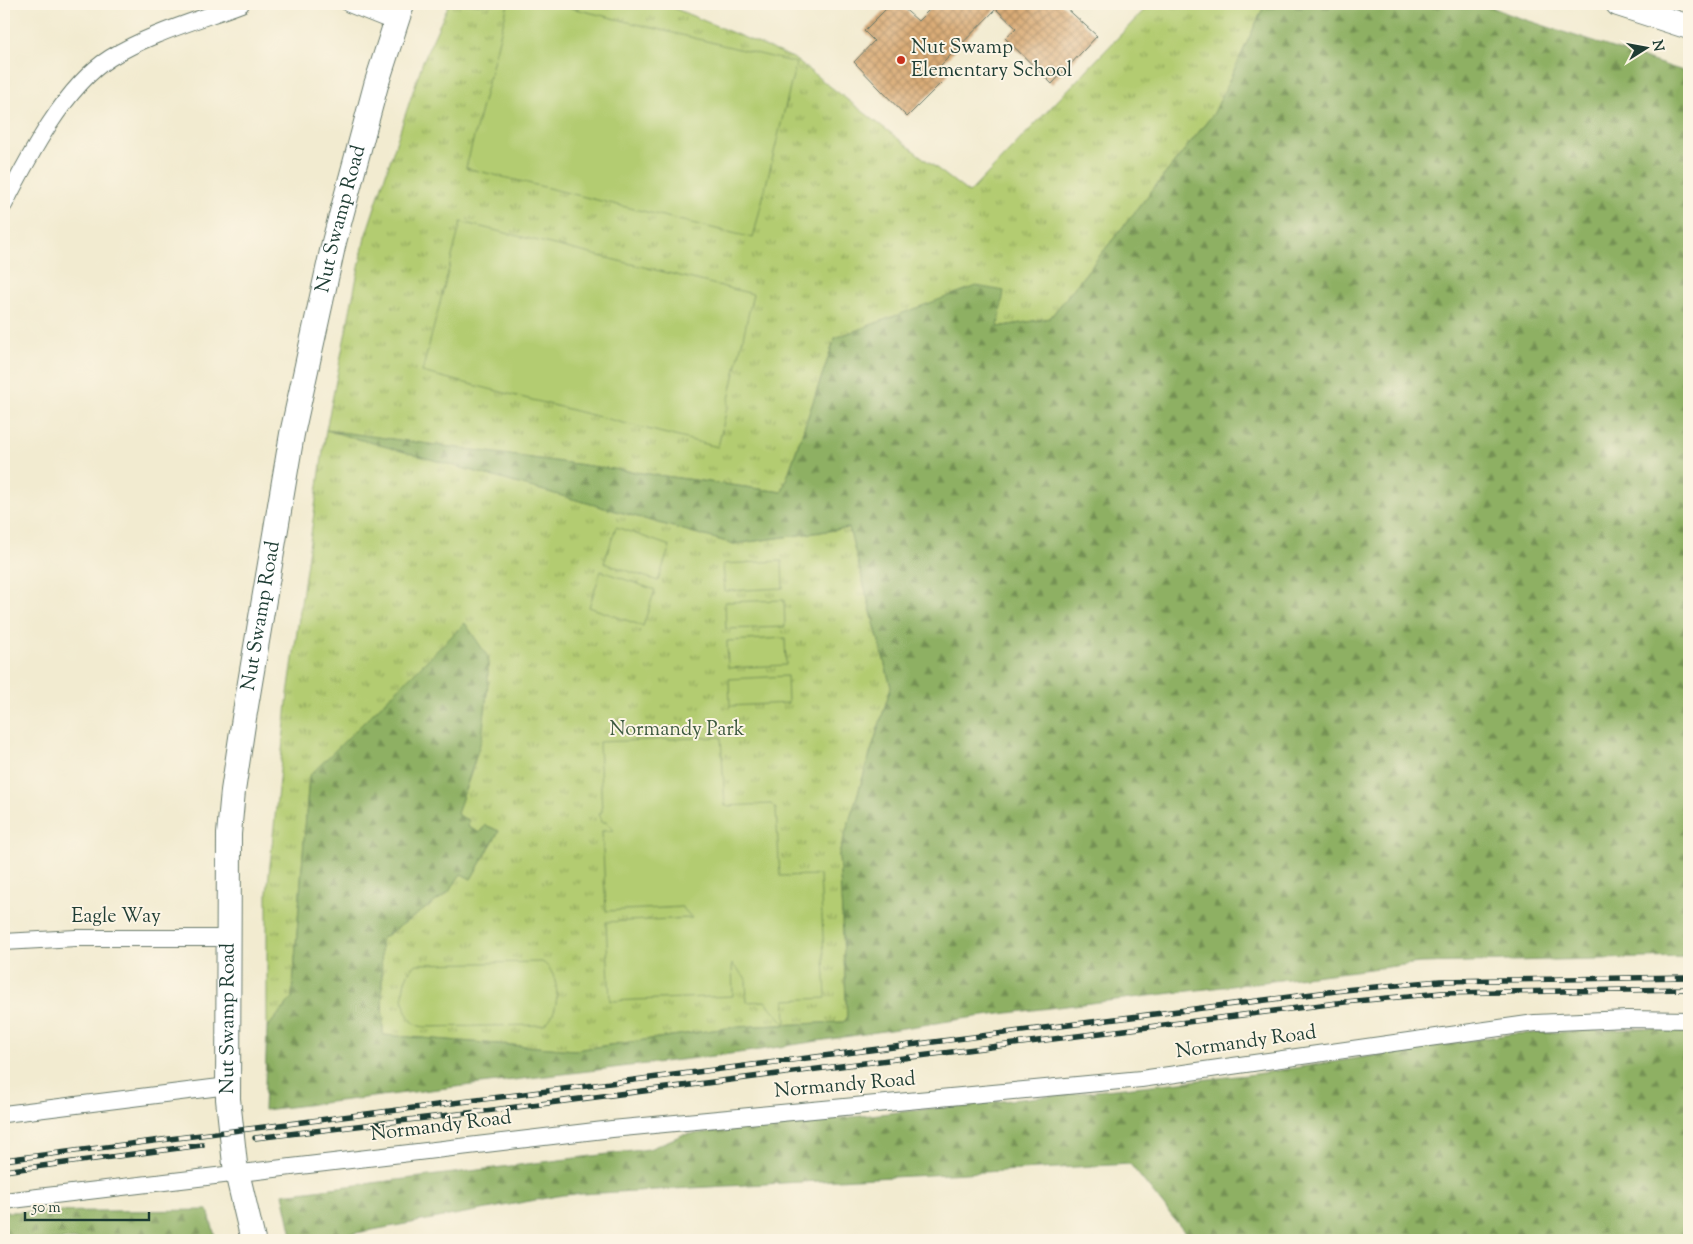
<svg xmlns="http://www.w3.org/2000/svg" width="1693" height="1244" font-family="'Sorts Mill Goudy',serif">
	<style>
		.grass { fill: url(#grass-tufts); stroke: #698452 }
		.forest { fill: url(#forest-firs); stroke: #56764c }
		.pitch { fill: #b3cc71; stroke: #698452 }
		.building { fill: url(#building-cross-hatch) }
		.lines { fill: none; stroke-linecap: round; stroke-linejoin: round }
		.street-casing { stroke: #697a6b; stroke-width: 18 }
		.secondary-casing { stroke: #697a6b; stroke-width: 26 }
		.street { stroke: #fff; stroke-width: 16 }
		.secondary { stroke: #fff; stroke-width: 24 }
		.rail-casing { stroke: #1f3d34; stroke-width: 5.5 }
		.rail { stroke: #fcf5e5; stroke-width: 4; stroke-dasharray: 11; stroke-linecap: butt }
		.poi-dot { fill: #c8321e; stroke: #fcf5e5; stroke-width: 2 }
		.labels { text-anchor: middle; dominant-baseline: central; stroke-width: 4; stroke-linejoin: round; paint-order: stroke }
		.poi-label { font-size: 20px; fill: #1f3d34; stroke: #fcf5e5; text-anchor: start }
		.street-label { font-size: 20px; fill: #1f3d34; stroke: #fcf5e5 }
		.park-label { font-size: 20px; fill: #3d5a40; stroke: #fcf5e5 }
	</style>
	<defs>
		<pattern id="grass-tufts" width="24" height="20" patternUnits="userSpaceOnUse" patternTransform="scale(1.25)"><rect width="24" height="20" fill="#b3cc71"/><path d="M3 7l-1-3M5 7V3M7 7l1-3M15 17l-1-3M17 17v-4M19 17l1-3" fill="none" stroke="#91a75e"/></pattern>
		<pattern id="forest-firs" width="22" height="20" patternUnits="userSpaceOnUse" patternTransform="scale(1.25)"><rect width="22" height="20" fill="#8eb063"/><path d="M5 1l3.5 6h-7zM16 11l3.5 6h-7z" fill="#739052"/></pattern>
		<pattern id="building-cross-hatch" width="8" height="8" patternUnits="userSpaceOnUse" patternTransform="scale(1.25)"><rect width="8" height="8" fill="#daac77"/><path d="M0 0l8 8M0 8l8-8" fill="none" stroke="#b08d62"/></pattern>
	</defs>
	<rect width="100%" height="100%" fill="#fcf5e5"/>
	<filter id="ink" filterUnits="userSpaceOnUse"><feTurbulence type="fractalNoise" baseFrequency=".02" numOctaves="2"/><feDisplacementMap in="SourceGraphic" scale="10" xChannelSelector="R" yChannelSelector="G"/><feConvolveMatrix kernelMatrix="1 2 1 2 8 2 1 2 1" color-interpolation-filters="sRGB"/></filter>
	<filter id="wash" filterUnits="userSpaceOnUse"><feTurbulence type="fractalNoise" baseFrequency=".0096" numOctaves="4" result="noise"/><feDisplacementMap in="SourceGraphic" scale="20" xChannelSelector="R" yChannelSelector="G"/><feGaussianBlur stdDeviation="1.12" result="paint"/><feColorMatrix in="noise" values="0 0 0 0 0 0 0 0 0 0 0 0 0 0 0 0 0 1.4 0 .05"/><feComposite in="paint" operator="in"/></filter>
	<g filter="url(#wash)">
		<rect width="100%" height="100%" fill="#f2ebd0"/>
		<path class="grass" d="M449,4H664L793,58L969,193L1150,4H1265L1214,113L1050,318L998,327L835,338L782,492L331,431L734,544L849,528L891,687L839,854L847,1019L843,1022L734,1027L575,1050L383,1035L381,939L448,893L461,873L471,879L499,831L485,825L480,833L467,827L469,821L456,814C479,757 488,719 488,657L309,776L292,998L267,1028V893L288,694L326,430L365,237L423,61Z"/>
		<g class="forest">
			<path d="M1265,4H1484L1511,15L1689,73V957L1420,963L975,1017L746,1052L264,1110L267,1028L292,998L309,776L465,623L488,657V684L482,738L457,814L469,821L468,827L480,833L485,825L499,831L471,879L461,874L448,893L381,939L383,1035L575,1050L734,1027L843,1022L847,1019L839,854L891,687L849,528L734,544L326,430L782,492L835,338L976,286L1004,291L998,327L1050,318L1214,113Z"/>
			<path d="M1659,1028L1689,1029V1240H1191L1130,1164L563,1195L318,1240H293L283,1194L649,1149L682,1135L1256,1074L1511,1034Z"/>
			<path d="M208,1210L216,1240H4V1212Z"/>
		</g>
		<g class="pitch">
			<path d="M508,4H555L796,63L753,238L466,168Z"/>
			<path d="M461,222L753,294L718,447L422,372Z"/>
			<path d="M616,527L670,546L658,581L604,563Z"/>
			<path d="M782,561L783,588L725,591L723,564Z"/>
			<path d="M601,571L655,590L643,626L589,607Z"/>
			<path d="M784,600L785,627L726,629L725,602Z"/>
			<path d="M785,638L786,665L728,668L727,641Z"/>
			<path d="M787,676L788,703L730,706L729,679Z"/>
			<path d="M721,737L725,806L771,804L776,809L780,876L820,875L826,998L785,1000L786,1025L765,1001L747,1002L746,979L732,964L733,996L610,1001L606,922L692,918L682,907L606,911L602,831H614L606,822H602L599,813L602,812L599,742Z"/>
			<path d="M542,962C561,972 562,1015 543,1025L424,1027C398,1024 397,975 417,964Z"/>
		</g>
		<g id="blocks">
			<path class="building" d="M891,4H899L918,21L935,4H1062L1097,36L1052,84L1005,38L1016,28L996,9L941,65L949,75L907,117L854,62L874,41L864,31Z"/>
		</g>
	</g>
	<g filter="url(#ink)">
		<use href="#blocks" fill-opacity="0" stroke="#697a6b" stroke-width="1"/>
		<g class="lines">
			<defs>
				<g id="street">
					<path d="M349,4L394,22"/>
					<path d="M4,205C28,158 65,86 110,58C148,34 199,20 241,4"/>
					<path d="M4,942L76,938H228"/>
					<path d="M4,1114L228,1086"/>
					<path d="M4,1201L612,1129L1141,1079L1535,1023L1627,1019L1689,1020"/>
				</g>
				<g id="secondary">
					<path d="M1618,4L1689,27"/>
					<path id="s1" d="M253,1240L235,1164L228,1099L229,834L233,791L244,718L292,434L334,242L376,85L402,4"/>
				</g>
			</defs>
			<use href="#street" class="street-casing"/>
			<use href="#secondary" class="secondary-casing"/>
			<use href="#street" class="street"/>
			<use href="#secondary" class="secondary"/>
			<defs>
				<g id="rail">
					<path d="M255,1138L493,1110L1345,1002L1441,993L1689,989"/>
					<path d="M4,1160L1344,990L1440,981L1689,977"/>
					<path d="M4,1171L202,1145"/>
				</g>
			</defs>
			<use href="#rail" class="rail-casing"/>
			<use href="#rail" class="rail"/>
		</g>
	</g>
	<circle class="poi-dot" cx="901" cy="60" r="5"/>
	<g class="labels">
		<g class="poi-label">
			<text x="911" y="48">Nut Swamp<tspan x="911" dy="23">Elementary School</tspan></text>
		</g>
		<g class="street-label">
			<text stroke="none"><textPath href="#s1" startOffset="1034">Nut Swamp Road</textPath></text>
			<text stroke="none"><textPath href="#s1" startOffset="629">Nut Swamp Road</textPath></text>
			<text x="116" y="917">Eagle Way</text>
			<text stroke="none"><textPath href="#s1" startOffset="224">Nut Swamp Road</textPath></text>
			<text transform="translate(1246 1043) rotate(-8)">Normandy Road</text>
			<text transform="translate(845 1086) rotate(-5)">Normandy Road</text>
			<text transform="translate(441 1127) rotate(-7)">Normandy Road</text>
		</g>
		<g class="park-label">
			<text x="677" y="730">Normandy Park</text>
		</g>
	</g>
	<rect width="1693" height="1244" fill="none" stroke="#fcf5e5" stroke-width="20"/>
	<g transform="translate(1646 48) rotate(79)" stroke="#fcf5e5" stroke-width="4" paint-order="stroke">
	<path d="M0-4L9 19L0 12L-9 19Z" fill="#1f3d34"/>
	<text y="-8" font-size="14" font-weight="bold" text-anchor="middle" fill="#1f3d34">N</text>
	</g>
	<path d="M25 1212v8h124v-8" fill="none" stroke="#1f3d34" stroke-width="2.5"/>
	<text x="32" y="1212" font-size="15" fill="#1f3d34" stroke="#fcf5e5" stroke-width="4" paint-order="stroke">50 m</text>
</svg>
